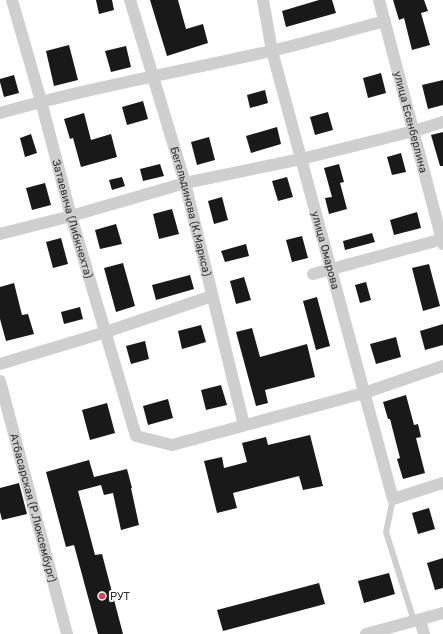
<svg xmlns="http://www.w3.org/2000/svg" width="443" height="634" font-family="Rubik,sans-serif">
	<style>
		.building { fill: #191919 }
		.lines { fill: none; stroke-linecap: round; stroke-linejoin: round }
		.service { stroke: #cfcfcf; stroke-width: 6 }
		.minor { stroke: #cfcfcf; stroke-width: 12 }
		.poi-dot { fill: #da4452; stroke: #fff; stroke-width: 1.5 }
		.labels { text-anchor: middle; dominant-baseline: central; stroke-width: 4; stroke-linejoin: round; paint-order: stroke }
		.street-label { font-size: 11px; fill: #323232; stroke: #fff }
		.poi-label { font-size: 11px; fill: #323232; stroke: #fff; text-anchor: start }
	</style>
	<rect width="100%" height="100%" fill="#fff"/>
	<g class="building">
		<path d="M96,0H112L114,10L99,14Z"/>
		<path d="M150,0H178L186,29L203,24L208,43L167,56Z"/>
		<path d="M319,0H332L336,13L286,27L282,11Z"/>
		<path d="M393,0H424L428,11L421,13L430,45L412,50L404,18L399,20Z"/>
		<path d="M69,45L78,80L54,86L46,51Z"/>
		<path d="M126,46L131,67L111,72L105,51Z"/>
		<path d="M381,73L386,93L368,98L363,78Z"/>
		<path d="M14,75L19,93L4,97L0,82V79Z"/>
		<path d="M443,80V105L428,109L422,85Z"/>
		<path d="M265,90L268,103L250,108L247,95Z"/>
		<path d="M143,101L148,119L127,125L122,107Z"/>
		<path d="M328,112L333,130L315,135L310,117Z"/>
		<path d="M84,113L91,140L111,134L117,157L81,167L73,138L70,139L64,119Z"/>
		<path d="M277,127L281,144L251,153L246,136Z"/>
		<path d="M443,132V166H440L431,135Z"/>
		<path d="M31,134L37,153L25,157L20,138Z"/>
		<path d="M209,137L215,160L197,165L191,142Z"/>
		<path d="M401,153L406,172L392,175L387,157Z"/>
		<path d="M160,164L164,176L143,181L140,169Z"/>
		<path d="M339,164L344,182L340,183L347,209L329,214L325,198L332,197L324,168Z"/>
		<path d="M122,177L125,186L112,190L109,180Z"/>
		<path d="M287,177L293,197L278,201L272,181Z"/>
		<path d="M45,183L51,205L32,210L26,188Z"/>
		<path d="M222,197L228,220L214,224L208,201Z"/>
		<path d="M172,209L179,234L159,239L153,214Z"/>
		<path d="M417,212L421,228L394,235L390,220Z"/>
		<path d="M116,224L122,244L100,249L95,230Z"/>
		<path d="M372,233L375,242L345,250L343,241Z"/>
		<path d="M302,236L308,258L292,262L286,240Z"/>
		<path d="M61,238L68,264L53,268L46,242Z"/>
		<path d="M246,244L249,256L225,262L221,251Z"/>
		<path d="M123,263L135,306L116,312L104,268Z"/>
		<path d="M429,264L440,306L423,311L412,268Z"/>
		<path d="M190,275L194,289L156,300L152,285Z"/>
		<path d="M244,277L251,300L236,304L230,281Z"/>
		<path d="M366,282L371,300L360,303L355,285Z"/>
		<path d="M14,283L22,315L28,314L34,334L6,341L0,319V287Z"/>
		<path d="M317,297L330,346L316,350L303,301Z"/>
		<path d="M80,307L83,319L64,324L61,312Z"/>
		<path d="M443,324V345L425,350L420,331Z"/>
		<path d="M201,325L206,342L182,349L178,331Z"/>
		<path d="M252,328L260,357L307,344L315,377L265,390L268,403L256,406L236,332Z"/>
		<path d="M396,337L401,357L376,364L370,344Z"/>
		<path d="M145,341L149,359L131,364L126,346Z"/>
		<path d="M221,385L227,405L206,410L201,390Z"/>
		<path d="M406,395L414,425L418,424L421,437L416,438L425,473L403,479L397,459L400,458L390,419H388L383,402Z"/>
		<path d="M168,399L173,418L148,425L143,406Z"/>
		<path d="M107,403L115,433L90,440L82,410Z"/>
		<path d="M310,435L323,486L303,490L299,476L233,493L237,508L217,513L204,461L222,457L224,468L247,462L242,443L266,437L268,445Z"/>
		<path d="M89,460L94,477L127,469L132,488H131L139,525L121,530L113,493L104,495L101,485L78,491L95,555L102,554L123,634H98L74,545L66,547L46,472Z"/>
		<path d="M19,483L27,514L2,520L0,512V488Z"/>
		<path d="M429,508L435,529L418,534L412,513Z"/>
		<path d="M443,558V588L435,590L427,563Z"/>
		<path d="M389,573L395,594L364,603L358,581Z"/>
		<path d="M319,583L325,604L223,631L217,610Z"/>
	</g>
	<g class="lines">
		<path class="service" d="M393,499L386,532L414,621"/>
		<g class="minor">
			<path id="s1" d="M12,0L41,101L71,216L136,436L172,445L364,393L443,366"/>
			<path id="s2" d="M130,0L185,183L244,425"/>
			<path id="s3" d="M263,0L272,51L393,499L443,483"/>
			<path id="s4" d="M379,0L443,244"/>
			<path d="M0,113C89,88 181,71 271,51C309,42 347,31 385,21"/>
			<path d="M0,234L71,216L185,183L301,159L414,131L443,122"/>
			<path d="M313,274L443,239"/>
			<path d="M0,364L106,332L212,296"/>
			<path id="s5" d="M0,381L67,634"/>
			<path d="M420,620L424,634"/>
			<path d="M366,634L443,613"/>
		</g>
	</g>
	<circle class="poi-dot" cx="102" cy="596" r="4"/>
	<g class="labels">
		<g class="street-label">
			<text stroke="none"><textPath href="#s4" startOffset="126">улица Есенберлина</textPath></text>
			<text stroke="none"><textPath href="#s2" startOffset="220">Бегельдинова (К.Маркса)</textPath></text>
			<text stroke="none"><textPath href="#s1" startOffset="227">Затаевича (Либкнехта)</textPath></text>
			<text stroke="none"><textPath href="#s3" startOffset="258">улица Омарова</textPath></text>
			<text stroke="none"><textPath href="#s5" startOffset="131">Атбасарская (Р.Люксембург)</textPath></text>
		</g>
		<g class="poi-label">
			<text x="110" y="596">РУТ</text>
		</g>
	</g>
</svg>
